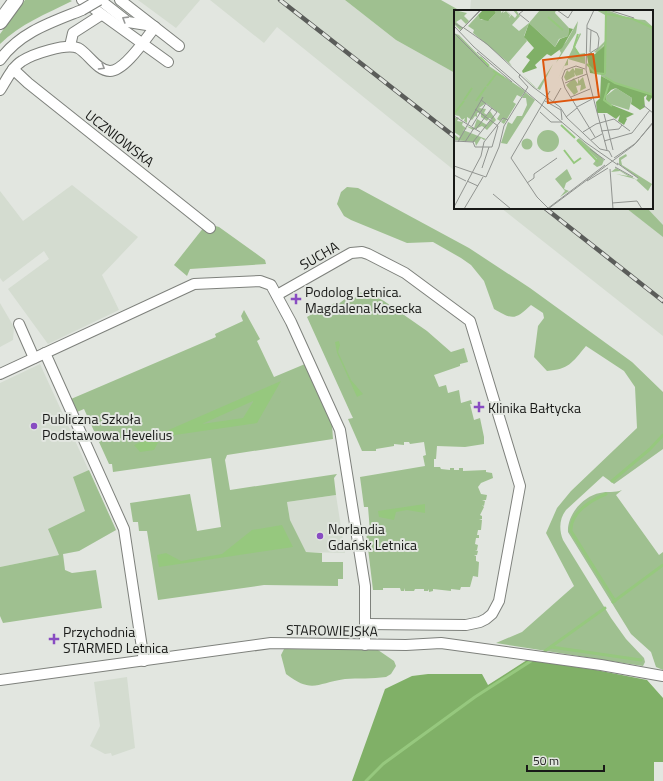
<svg xmlns="http://www.w3.org/2000/svg" width="663" height="781" font-family="'Titillium Web',sans-serif">
	<style>
		.built { fill: #d4dcd0 }
		.green { fill: #9fc090 }
		.forest { fill: #80b067 }
		.water { fill: #96c87e; fill-rule: evenodd }
		.lines { fill: none; stroke-linecap: round; stroke-linejoin: round }
		.stream { stroke: #96c87e; stroke-width: 3 }
		.street-casing { stroke: #7e817c; stroke-width: 12 }
		.secondary-casing { stroke: #7e817c; stroke-width: 16 }
		.street { stroke: #fff; stroke-width: 10 }
		.secondary { stroke: #fff; stroke-width: 14 }
		.rail-casing { stroke: #5b5d5a; stroke-width: 4.5 }
		.rail { stroke: #e2e6e0; stroke-width: 3; stroke-dasharray: 9; stroke-linecap: butt }
		.street-bridge-casing { stroke: #7e817c; stroke-width: 12; stroke-linecap: butt }
		.street-bridge { stroke: #fff; stroke-width: 10 }
		.oneway { stroke: #979897 }
		.poi-dot { fill: #884cc2; stroke: #e2e6e0; stroke-width: 1.5 }
		.labels { text-anchor: middle; dominant-baseline: central; stroke-width: 4; stroke-linejoin: round; paint-order: stroke }
		.street-label { font-size: 14px; fill: #181917; stroke: #e2e6e0 }
		.poi-label { font-size: 14px; fill: #181917; stroke: #e2e6e0; text-anchor: start }
		.inset-river { fill: none; stroke: #96c87e; stroke-width: 2 }
		.inset-road { fill: none; stroke: #919490; stroke-width: 1 }
		.view { fill: #de560d; fill-opacity: 0.15; stroke: #de560d; stroke-width: 2 }
		.inset-edge { fill: none; stroke: #181917; stroke-width: 2 }
	</style>
	<rect width="100%" height="100%" fill="#e2e6e0"/>
	<g class="built">
		<path d="M138,0H200L176,28Z"/>
		<path d="M210,0H345L396,40L455,73V171L277,27L264,43Z"/>
		<path d="M471,0H663V336L501,208H652V11H470Z"/>
		<path d="M72,185L138,237L102,275L119,310L48,344L8,289L49,259L44,251L3,282L0,278V191L23,221Z"/>
		<path d="M0,303L14,327L13,340L0,347Z"/>
		<path d="M40,364L116,530L79,551L0,567V383Z"/>
		<path d="M336,495L345,553L306,552L290,520L287,502Z"/>
		<path d="M127,677L135,748L112,756L111,753L105,754L90,746L100,726L94,682Z"/>
	</g>
	<g class="green">
		<path d="M25,0H70L72,1C46,14 20,24 0,44V34Z"/>
		<path d="M345,0H441L457,9L458,11H455V73L396,40Z"/>
		<path d="M347,187L358,188L469,248L530,288L632,362L663,392V449L614,484L603,476L566,510C559,519 559,530 563,540L611,618L626,639L644,658L645,662L643,666L496,643L522,632L574,586L546,533L557,508L571,491L637,428L635,387L624,371L586,346C572,363 569,369 547,371L534,357L538,326L544,318L543,313L531,305C515,320 513,320 494,309L484,281L471,265L461,258L433,242L407,243L351,220L344,216L337,204L341,192Z"/>
		<path d="M626,208H647L663,225V237Z"/>
		<path d="M212,225L219,227L265,260L266,264L190,269L187,276L174,265L204,227Z"/>
		<path d="M366,290L369,292V293L384,301L427,331L451,352L464,348L468,362L460,364V366L434,375L439,387L446,385L448,393L459,390L461,403L471,400L472,404H470L474,420L480,418L484,437V444L465,447L437,446L436,459H434V467H440L441,469L450,470V468H454V470H459V468H463V471L486,470V472L492,473L493,478L481,483L478,487L481,494L487,495L486,500H482L485,501L484,506L482,505L484,507L480,515L482,516V519H479L482,520L481,530H478L477,535H479V538H476L475,544L478,545L477,550H475L478,551L477,555H474L476,556V561L479,562L478,577L473,576L470,587H461L460,590L451,589V591L433,589V591L429,592V589L428,591H424V589H415L414,591H405V588L404,591H401L400,588H383V590H373L366,532L370,531L368,507H364L360,477L425,466L423,456L426,455L424,442L410,444L409,442H404V445L394,444V446L376,449V451H362L348,419L353,418L351,414L307,317L317,311L318,313L322,311V309L335,303L337,305L345,299L346,301L353,296L354,298L358,296L357,294L361,292L362,294Z"/>
		<path d="M244,310L260,339L257,341L274,377L305,364L332,425L333,439L227,455L225,460L230,490L337,474L334,478L336,495L287,502L290,520L306,552L322,553V562H343V579H338V586L264,585L158,600L147,531H139L138,522H133L130,503L190,494L197,531L221,527L211,458L113,472L112,464H109L84,409L77,412L71,399L216,337L215,334L243,321L241,316Z"/>
		<path d="M89,470L116,530L79,551L63,554L65,570L72,573L96,570L102,608L3,623L0,616V567L59,555L48,529L85,511L73,477Z"/>
		<path d="M622,490L616,495L659,555L663,552V670L656,667L651,652L631,634L568,532C567,515 583,496 600,493C607,491 615,493 622,490Z"/>
		<path d="M284,649L378,650L394,661L396,666L391,674L386,677C372,679 358,678 345,679C317,683 312,694 286,674L281,655Z"/>
	</g>
	<path class="forest" d="M527,660L596,670L647,680L663,698V762H654V781H352L385,689L412,676L428,674H482L488,685Z"/>
	<g class="water">
		<path d="M339,341L340,345L338,352L351,380L363,394L357,397L337,353L335,342Z"/>
		<path d="M281,381L257,423L161,437L154,450L140,452L134,445ZM253,402L243,418L202,424L253,401Z"/>
		<path d="M425,504V513L407,510L396,512L394,520L379,517L378,511Z"/>
		<path d="M282,525L293,547L159,567L157,555L166,553L181,561L222,554L252,530Z"/>
	</g>
	<g class="lines">
		<g class="stream">
			<path d="M612,481L650,449L663,435"/>
			<path d="M606,494C591,500 570,513 571,531L615,601"/>
			<path d="M613,602L663,565"/>
			<path d="M551,647L641,660"/>
			<path d="M545,651L605,608"/>
			<path d="M366,781L383,764L475,697L531,661"/>
		</g>
		<defs>
			<g id="street">
				<path d="M82,0L168,62"/>
				<path d="M100,0L128,22L153,26"/>
				<path d="M120,0L179,46"/>
				<path d="M70,46L73,33L101,15"/>
				<path d="M0,60C20,32 52,22 82,10"/>
				<path d="M13,69L28,83L210,228"/>
				<path d="M0,90C6,81 12,67 22,61C33,54 66,43 78,48C88,53 97,71 110,71C125,71 146,38 155,27"/>
				<path d="M277,295L351,253L362,252L368,254L405,273L470,321L520,486L499,601L492,614L486,619L480,622L466,625L366,624"/>
				<path d="M19,324L34,358"/>
				<path d="M45,353L124,529L144,661"/>
				<path d="M0,374L194,284L260,281L271,285L291,322L340,430L365,586V645"/>
				<path d="M0,680L271,643L406,645L441,643L601,665L663,676"/>
			</g>
			<path id="secondary" d="M0,22L16,0"/>
		</defs>
		<use href="#street" class="street-casing"/>
		<use href="#secondary" class="secondary-casing"/>
		<use href="#street" class="street"/>
		<use href="#secondary" class="secondary"/>
		<defs>
			<g id="rail">
				<path d="M280,0L455,137"/>
				<path d="M545,208L663,301"/>
			</g>
		</defs>
		<use href="#rail" class="rail-casing"/>
		<use href="#rail" class="rail"/>
		<defs>
			<path id="street-bridge" d="M82,10L99,0"/>
		</defs>
		<use href="#street-bridge" class="street-bridge-casing"/>
		<use href="#street-bridge" class="street-bridge"/>
	</g>
	<defs><path id="oneway-chevron" d="M-2-3.5L2.5 0L-2 3.5" fill="none" stroke-width="1.6" stroke-linecap="round" stroke-linejoin="round"/></defs>
	<g class="oneway">
		<use href="#oneway-chevron" transform="translate(125 19) rotate(-148)"/>
		<use href="#oneway-chevron" transform="translate(102 67) rotate(31)"/>
	</g>
	<g class="poi-dot">
		<path d="M294 293h4v4h4v4h-4v4h-4v-4h-4v-4h4z"/>
		<path d="M477 401h4v4h4v4h-4v4h-4v-4h-4v-4h4z"/>
		<circle cx="34" cy="426" r="4"/>
		<circle cx="320" cy="536" r="4"/>
		<path d="M52 633h4v4h4v4h-4v4h-4v-4h-4v-4h4z"/>
	</g>
	<g class="labels">
		<g class="street-label">
			<text transform="translate(120 138) rotate(38)">UCZNIOWSKA</text>
			<text transform="translate(319 255) rotate(-30)">SUCHA</text>
			<text transform="translate(332 630) rotate(1)">STAROWIEJSKA</text>
		</g>
		<g class="poi-label">
			<text x="305" y="291">Podolog Letnica.<tspan x="305" dy="16">Magdalena Kosecka</tspan></text>
			<text x="488" y="407">Klinika Bałtycka</text>
			<text x="42" y="418">Publiczna Szkoła<tspan x="42" dy="16">Podstawowa Hevelius</tspan></text>
			<text x="328" y="528">Norlandia<tspan x="328" dy="16">Gdańsk Letnica</tspan></text>
			<text x="63" y="631">Przychodnia<tspan x="63" dy="16">STARMED Letnica</tspan></text>
		</g>
	</g>
	<g transform="translate(454 10)">
		<rect width="199" height="199" fill="#e2e6e0"/>
		<path d="M0,0L13,3L10,6L15,11L12,14L7,9L2,12L9,18L6,20L0,14ZM40,0H47V3L50,0L49,3L52,1L56,5L55,8L57,5L52,0L61,8L63,5L59,0H62L66,6L58,15L65,21L75,13L70,26L73,31L55,52L58,56L19,23L20,20L14,16L24,5L27,10H35L42,3ZM86,0H102L101,3L115,18L114,26L105,29L101,37L75,13ZM142,0H153L177,9L191,10L199,17V85L161,73L147,66L150,35L143,43L140,42L151,31V5ZM124,11L122,23L102,53L107,43L105,39L112,32ZM0,23L5,25L35,56L71,81L67,87L63,85L59,92L62,94L50,114L47,112L50,108L46,111L43,109L46,104L32,93L25,98L32,99L30,103L33,105L36,101L42,110L33,120L28,116L19,120L12,116L20,118L23,109L33,115L38,109L35,108L33,111L27,107V102L23,103V107L21,106L18,110L13,107V113L10,111L11,108L8,110L5,106L0,105ZM126,23L127,24L121,37L125,44L131,43V54L114,49V55L110,56L104,69ZM99,54L86,80L80,77L68,64L83,79ZM119,58L121,61V58L129,59V64L122,66L120,62L121,66L112,71L110,67L113,60L115,62ZM124,67L125,71L129,67L132,78L126,81L127,75L122,76L124,82L120,85L112,75L120,68L124,74ZM162,78L178,88L175,100L153,93L152,86ZM71,82L81,90L53,134L47,133L54,112L58,114L63,106H68L73,95L72,88H68ZM3,107L5,108L3,111L9,112L8,115L13,119L9,120L32,129L30,130L27,128L22,136L21,132L0,130V124L5,128L6,126L0,122V109ZM83 131a11 11 0 1 1 22 0a11 11 0 1 1-22 0ZM125,128L150,150L148,155L143,157L139,154L143,149L123,130ZM67.5 134a5.5 5.5 0 1 1 11 0a5.5 5.5 0 1 1-11 0ZM172,144L173,146L167,150L168,155L198,174L194,181L181,169L162,164L174,166L166,161L157,162L162,158L183,170L184,168L165,154V148ZM113,159L118,169L112,173L110,179L115,181L106,187L111,181L101,169Z" fill="#9fc090"/>
		<path d="M29,0H40L42,3L34,11L26,9L24,5ZM75,13L101,37L106,29L114,26L115,18L119,19L108,38L97,46L93,44L81,55L83,58L69,63L68,61L76,50L72,47L80,38L70,27ZM151,35L150,65L136,63L133,46L138,42V45L141,44ZM147,66L161,73L197,84L199,86L195,92L192,89L193,85L190,87L191,97L186,100L177,94L178,88L162,78L157,80L152,86L153,93L180,104L172,108L173,109L170,115L164,111L166,105L162,109L153,103H143L142,92L146,88Z" fill="#80b067"/>
		<path class="inset-river" d="M153,4L179,9L199,18M94,7L109,20M124,24L120,37L128,49M26,47L35,56M133,54L141,63L151,64M39,61L50,68M151,64L152,0M151,67L161,73L199,85M155,73L150,90L158,96M33,76L42,64M10,90L18,78M22,91L32,77M0,104L10,91M107,115L121,128M123,130L144,152M110,140L120,153L127,148"/>
		<path class="inset-road" d="M70,0L65,4L75,12M103,0L114,8L119,0M140,0L133,15L132,60L153,140M155,0L180,8M0,13L9,18L26,0M0,16L20,37L131,132L164,155M10,18L33,34L79,77L106,97L113,108L146,139L155,141L158,147M133,18L143,23L145,28L144,38L133,45M5,22L27,0M0,23L34,57M23,42L58,72M136,42L137,20M131,59L122,56L111,60L108,68L111,78L141,127M111,73L133,64M117,87L136,79M91,91L107,100L108,110M99,92L107,78M189,95L199,103M123,97L138,89M21,99L44,116M86,102L97,112H108M150,104L159,140M0,106L26,122M112,107L123,98M18,116L32,93M22,119L38,98M147,121L165,119L168,115M129,122L142,114L160,109L176,121M137,130L148,124M0,131L19,132L21,137H38L44,116M150,131L178,123L196,100M4,132L29,87M11,132L20,118M19,132L43,102L27,90M136,139L151,150M160,148L182,133L199,112M163,153L184,168M0,156L32,167L45,137L50,116L74,77L65,67L66,64M161,157L179,167M28,158L35,137M156,159L159,199M0,165L12,171M13,171L24,176M133,171L154,158M73,173L80,168V164L103,148M39,184L57,199M158,193L183,191L188,199M0,197L27,146L30,132L49,108L54,110M94,198L83,187L57,148L96,81M10,199L29,167M93,199L151,155M94,199L180,135L199,113"/>
		<path class="view" d="M139,44L145,87L94,93L89,50Z"/>
		<rect width="199" height="199" class="inset-edge"/>
	</g>
	<path d="M527 765v6h77v-6" fill="none" stroke="#181917" stroke-width="2"/>
	<text x="533" y="765" font-size="12" fill="#181917" stroke="#e2e6e0" stroke-width="3" paint-order="stroke">50 m</text>
</svg>
